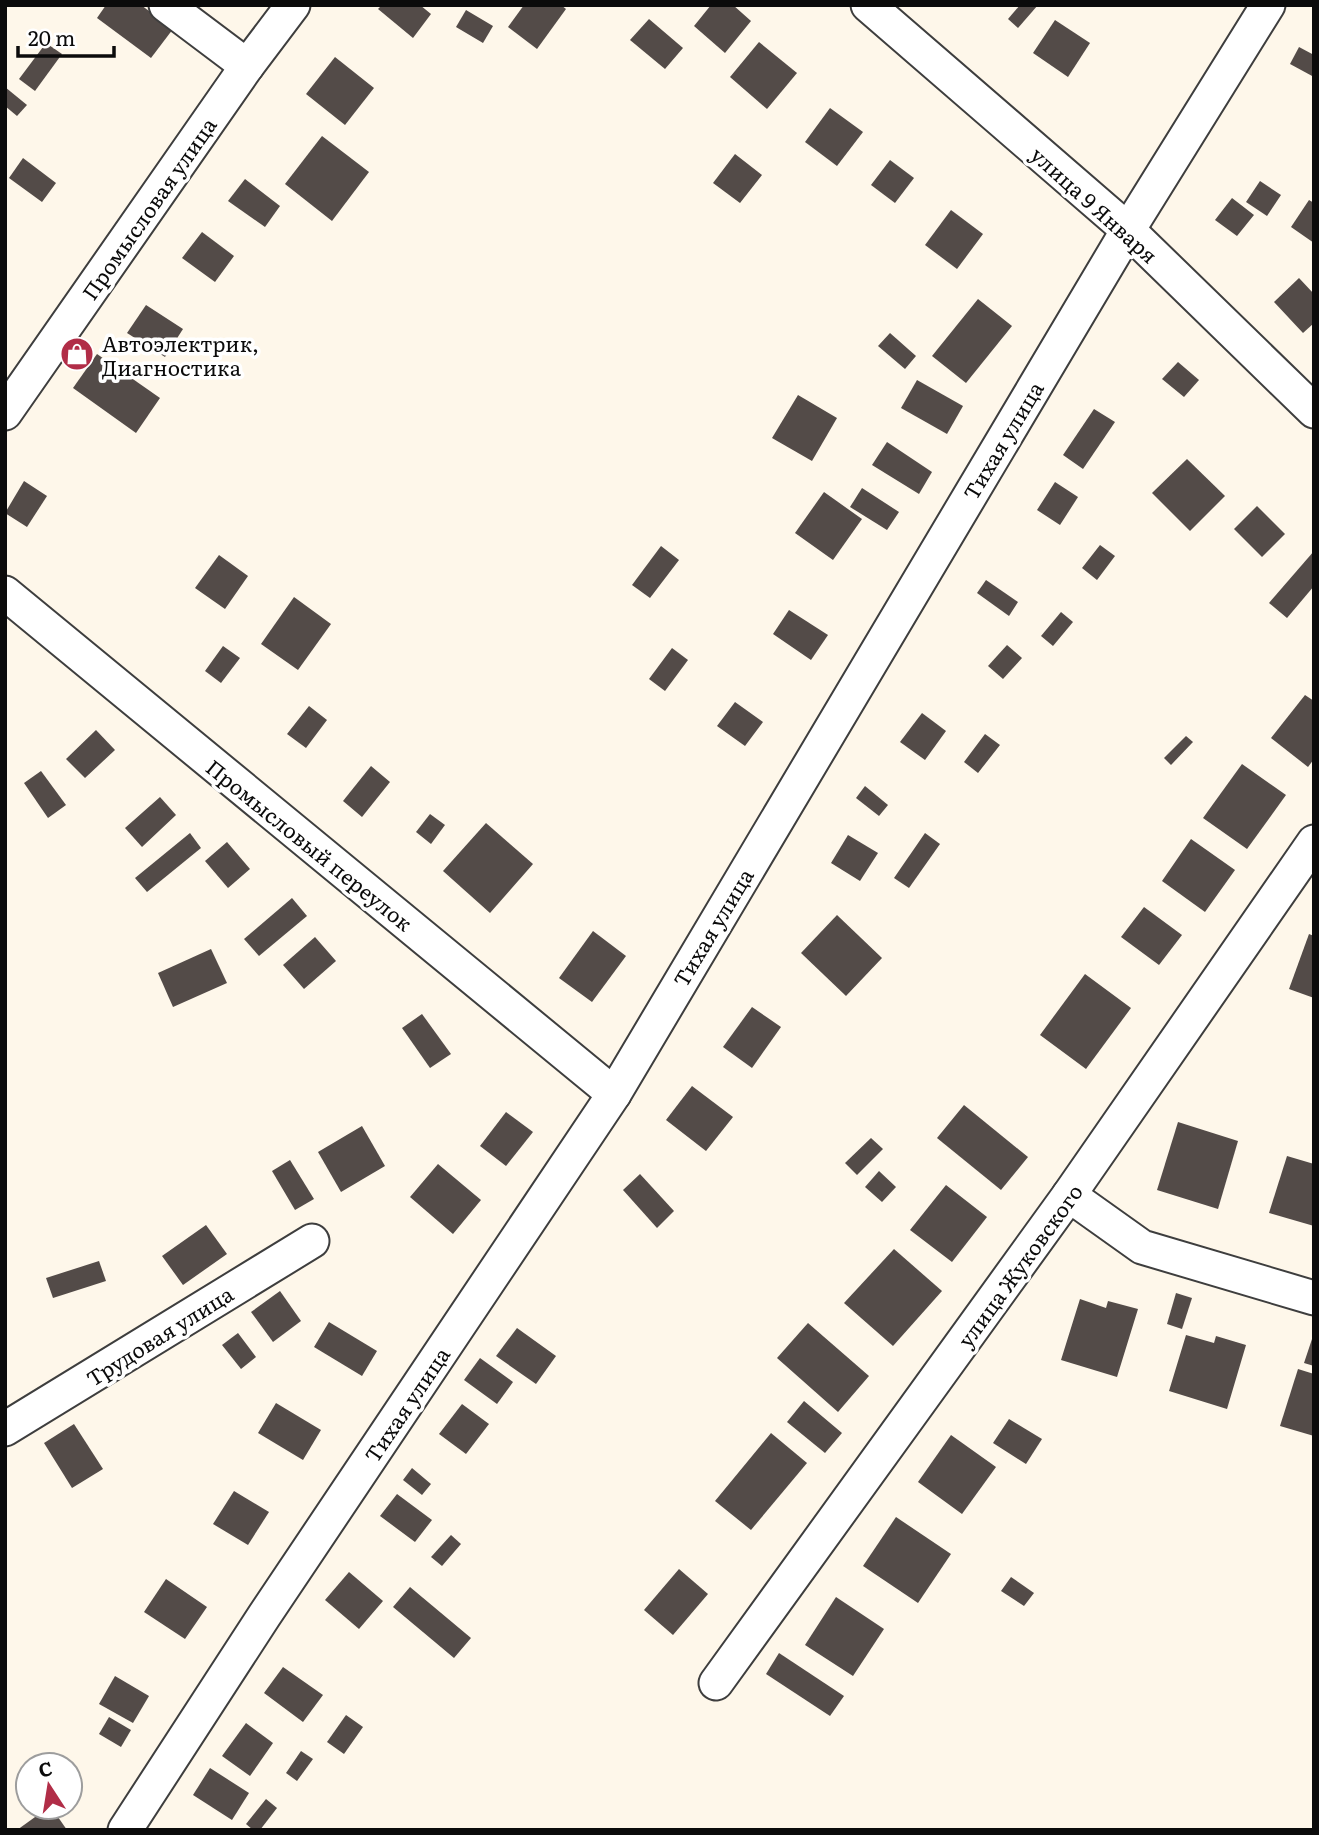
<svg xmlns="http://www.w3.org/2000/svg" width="1319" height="1835" font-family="Literata,serif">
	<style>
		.building { fill: #534b48 }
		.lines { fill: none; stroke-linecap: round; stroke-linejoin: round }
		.minor-casing { stroke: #3e3e3e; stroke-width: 37 }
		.minor { stroke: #fff; stroke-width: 33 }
		.labels { text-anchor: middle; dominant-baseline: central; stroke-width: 7; stroke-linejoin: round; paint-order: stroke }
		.street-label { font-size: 21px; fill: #0b0b0b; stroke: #fff }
		.poi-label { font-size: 21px; fill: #0b0b0b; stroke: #fff; text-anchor: start }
	</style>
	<rect width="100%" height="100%" fill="#fef7ea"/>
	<g class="building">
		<path d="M106,5H141L173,29L151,58L97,18Z"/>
		<path d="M382,5H420L431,14L413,38L378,9Z"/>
		<path d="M524,5H561L566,9L537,49L508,27Z"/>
		<path d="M711,5H733L751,21L725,53L694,26Z"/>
		<path d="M1020,5H1038L1018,28L1008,19Z"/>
		<path d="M466,10L493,26L483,43L456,27Z"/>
		<path d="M649,19L683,48L665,69L630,40Z"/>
		<path d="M1055,20L1090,43L1068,77L1033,53Z"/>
		<path d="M759,42L797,73L767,109L730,77Z"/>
		<path d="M46,43L62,54L35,91L19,79Z"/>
		<path d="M1299,47L1314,55V77L1290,64Z"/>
		<path d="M335,57L374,88L345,125L306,94Z"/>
		<path d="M5,87L27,105L17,116L5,106Z"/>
		<path d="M830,108L863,132L837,166L805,142Z"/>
		<path d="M322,136L369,172L332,221L285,184Z"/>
		<path d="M735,154L762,175L740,203L713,183Z"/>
		<path d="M23,158L56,183L42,202L9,178Z"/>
		<path d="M890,160L914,178L895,203L871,185Z"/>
		<path d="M245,179L280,206L265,227L228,201Z"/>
		<path d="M1260,181L1281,195L1267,216L1246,202Z"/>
		<path d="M1232,198L1254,215L1237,236L1215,220Z"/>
		<path d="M1309,200L1314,203V243L1291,227Z"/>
		<path d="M951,210L983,234L957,269L925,245Z"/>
		<path d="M202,232L234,256L215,282L182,258Z"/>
		<path d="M1299,278L1314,294V323L1303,333L1274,302Z"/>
		<path d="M978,299L1012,326L966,383L932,356Z"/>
		<path d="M146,305L183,329L165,357L127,333Z"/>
		<path d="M890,333L916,356L905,369L878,346Z"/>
		<path d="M97,354L160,398L136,433L73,388Z"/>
		<path d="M1178,362L1199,380L1184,397L1162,379Z"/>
		<path d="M917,380L963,406L947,434L901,408Z"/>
		<path d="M798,395L837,418L812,461L772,438Z"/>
		<path d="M1094,409L1115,422L1083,469L1063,455Z"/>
		<path d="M887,442L932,472L919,494L872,465Z"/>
		<path d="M1187,459L1225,496L1190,531L1152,493Z"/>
		<path d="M24,481L47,496L27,527L5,513Z"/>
		<path d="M1055,482L1078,497L1060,525L1037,510Z"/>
		<path d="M862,488L899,512L887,530L850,507Z"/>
		<path d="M824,492L862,519L833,560L795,533Z"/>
		<path d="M1257,506L1285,534L1262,557L1234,529Z"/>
		<path d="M1100,545L1115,556L1097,580L1082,568Z"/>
		<path d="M661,546L679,560L650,598L632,585Z"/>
		<path d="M1314,551V586L1287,618L1269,603Z"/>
		<path d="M219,555L248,576L225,609L195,588Z"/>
		<path d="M986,580L1018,602L1009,616L977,593Z"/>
		<path d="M294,597L331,624L298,670L261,644Z"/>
		<path d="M789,610L828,635L811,660L773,634Z"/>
		<path d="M1061,612L1073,622L1053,646L1041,636Z"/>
		<path d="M1007,645L1022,658L1003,679L988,666Z"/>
		<path d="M223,646L240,658L221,683L205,671Z"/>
		<path d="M672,648L688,660L665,691L649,679Z"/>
		<path d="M1305,695L1314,701V759L1308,767L1271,738Z"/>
		<path d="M735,702L763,722L745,746L717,726Z"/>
		<path d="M309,706L327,720L306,748L287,734Z"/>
		<path d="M922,713L946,731L925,760L900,742Z"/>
		<path d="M96,730L115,750L85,778L66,759Z"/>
		<path d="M985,734L1000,745L978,773L964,762Z"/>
		<path d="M1186,736L1193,742L1171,765L1164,758Z"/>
		<path d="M1242,764L1286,795L1247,849L1203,818Z"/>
		<path d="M371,766L390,782L362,817L343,801Z"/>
		<path d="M41,771L66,805L48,818L24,783Z"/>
		<path d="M865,786L888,805L879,816L856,798Z"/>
		<path d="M160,797L176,815L142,847L125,828Z"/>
		<path d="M430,814L445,825L431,844L416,832Z"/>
		<path d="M486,823L533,864L490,913L443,871Z"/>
		<path d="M190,833L201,848L147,892L135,878Z"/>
		<path d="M925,833L940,844L909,888L894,878Z"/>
		<path d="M848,835L878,853L860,881L831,863Z"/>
		<path d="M1191,839L1235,870L1205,912L1162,881Z"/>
		<path d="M227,842L250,869L228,888L205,861Z"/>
		<path d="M292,898L307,916L259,956L244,939Z"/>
		<path d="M1144,907L1182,935L1159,965L1121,937Z"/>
		<path d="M837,915L882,958L846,996L801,953Z"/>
		<path d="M593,931L626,956L592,1002L559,978Z"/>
		<path d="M1309,934L1314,936V998L1289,989Z"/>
		<path d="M315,937L336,961L304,989L283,965Z"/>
		<path d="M211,949L227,983L173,1007L158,973Z"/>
		<path d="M1085,974L1131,1008L1086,1069L1040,1035Z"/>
		<path d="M752,1007L781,1027L752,1068L723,1047Z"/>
		<path d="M422,1014L451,1054L430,1068L402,1028Z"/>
		<path d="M692,1086L733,1117L706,1151L666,1120Z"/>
		<path d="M964,1105L1028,1157L1001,1190L937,1138Z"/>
		<path d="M506,1112L533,1132L506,1166L480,1146Z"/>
		<path d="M1178,1122L1238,1141L1218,1209L1157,1190Z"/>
		<path d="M362,1126L385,1166L341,1192L318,1152Z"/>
		<path d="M871,1138L883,1149L857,1175L845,1163Z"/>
		<path d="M1287,1156L1314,1164V1226L1269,1213Z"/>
		<path d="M290,1160L314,1199L295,1210L272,1171Z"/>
		<path d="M438,1164L481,1200L453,1234L410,1197Z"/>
		<path d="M879,1171L896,1187L882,1202L865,1187Z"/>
		<path d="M640,1174L674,1211L657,1228L623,1190Z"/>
		<path d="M946,1185L987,1217L952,1262L910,1230Z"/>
		<path d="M206,1225L227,1254L183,1285L162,1256Z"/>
		<path d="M894,1249L942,1291L893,1346L844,1303Z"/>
		<path d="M99,1261L106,1281L53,1298L46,1278Z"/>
		<path d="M280,1291L301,1321L273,1342L251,1312Z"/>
		<path d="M1176,1293L1192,1298L1182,1329L1167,1324Z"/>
		<path d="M1080,1299L1106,1308L1108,1301L1138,1309L1117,1377L1061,1360Z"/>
		<path d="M329,1322L377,1351L362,1376L314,1347Z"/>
		<path d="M808,1323L869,1376L838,1412L777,1358Z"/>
		<path d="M517,1328L556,1356L536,1384L496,1356Z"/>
		<path d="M238,1333L256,1357L241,1369L222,1345Z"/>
		<path d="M1314,1333V1366L1304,1363Z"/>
		<path d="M1186,1335L1214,1343L1216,1336L1246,1345L1227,1409L1169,1391Z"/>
		<path d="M480,1358L513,1382L497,1404L464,1380Z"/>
		<path d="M1298,1369L1314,1374V1436L1280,1426Z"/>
		<path d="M804,1401L842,1433L825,1453L787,1422Z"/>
		<path d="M276,1403L321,1430L303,1460L258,1433Z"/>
		<path d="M462,1404L489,1424L466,1454L439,1434Z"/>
		<path d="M1009,1419L1042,1439L1026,1464L993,1443Z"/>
		<path d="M74,1424L103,1469L72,1488L44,1443Z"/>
		<path d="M771,1433L807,1463L751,1530L715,1501Z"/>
		<path d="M951,1435L996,1467L962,1514L918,1482Z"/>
		<path d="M412,1468L431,1484L422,1495L403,1480Z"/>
		<path d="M234,1491L269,1512L248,1545L213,1524Z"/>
		<path d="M397,1494L432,1520L415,1542L380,1516Z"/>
		<path d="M896,1517L951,1554L918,1603L863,1566Z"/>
		<path d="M451,1535L461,1544L442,1566L431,1557Z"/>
		<path d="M679,1569L708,1594L673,1635L644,1610Z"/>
		<path d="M349,1572L383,1601L359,1629L325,1600Z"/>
		<path d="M1011,1577L1034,1593L1024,1606L1001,1591Z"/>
		<path d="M166,1579L207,1607L185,1639L144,1612Z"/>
		<path d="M410,1587L471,1638L454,1658L393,1607Z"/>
		<path d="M836,1597L884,1629L853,1676L805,1645Z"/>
		<path d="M779,1653L844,1696L830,1716L766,1674Z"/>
		<path d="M283,1667L323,1695L303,1722L264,1693Z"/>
		<path d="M115,1676L149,1696L133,1723L99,1704Z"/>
		<path d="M346,1715L363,1727L344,1754L327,1742Z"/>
		<path d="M109,1717L131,1730L121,1747L99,1734Z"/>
		<path d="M246,1723L273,1743L250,1776L222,1756Z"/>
		<path d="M301,1751L313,1759L297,1781L286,1773Z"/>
		<path d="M210,1768L249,1793L232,1820L193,1795Z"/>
		<path d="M266,1799L277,1808L260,1830H253L246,1824Z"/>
		<path d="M51,1807L67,1830H17L49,1807Z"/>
	</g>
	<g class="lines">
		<defs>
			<g id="minor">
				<path d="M166,5L247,66"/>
				<path d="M868,5L1128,230L1314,411"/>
				<path d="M5,413L247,66L293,5"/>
				<path d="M5,593L614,1094"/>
				<path d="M1069,1195L1142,1247L1314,1298"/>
				<path d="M5,1429L312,1241"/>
				<path d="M716,1683L1069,1195L1314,842"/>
				<path d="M125,1830L264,1616L614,1094L1128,230L1268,5"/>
			</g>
		</defs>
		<use href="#minor" class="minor-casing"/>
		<use href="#minor" class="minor"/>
	</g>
	<defs>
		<symbol id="shop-disc" viewBox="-11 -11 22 22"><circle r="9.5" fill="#b12d47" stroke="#fff"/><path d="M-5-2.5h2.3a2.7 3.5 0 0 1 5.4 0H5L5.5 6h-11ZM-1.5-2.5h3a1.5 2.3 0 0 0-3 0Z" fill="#fff"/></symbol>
	</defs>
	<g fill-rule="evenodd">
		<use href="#shop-disc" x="58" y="335" width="38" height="38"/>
	</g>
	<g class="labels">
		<g class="street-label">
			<text transform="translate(1095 204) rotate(42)">улица 9 Января</text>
			<text transform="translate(148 208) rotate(-55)">Промысловая улица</text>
			<text transform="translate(1002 440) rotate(-59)">Тихая улица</text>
			<text transform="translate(310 844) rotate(39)">Промысловый переулок</text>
			<text transform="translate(712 927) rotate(-59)">Тихая улица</text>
			<text transform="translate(1019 1265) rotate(-54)">улица Жуковского</text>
			<text transform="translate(159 1335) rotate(-32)">Трудовая улица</text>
			<text transform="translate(406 1404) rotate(-56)">Тихая улица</text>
		</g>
		<g class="poi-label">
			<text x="102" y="342">Автоэлектрик,<tspan x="102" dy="24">Диагностика</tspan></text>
		</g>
	</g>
	<rect width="1319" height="1835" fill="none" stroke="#0b0b0b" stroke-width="14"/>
	<g transform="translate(49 1786) rotate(348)"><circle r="33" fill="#ffffff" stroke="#9d9d9d" stroke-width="2"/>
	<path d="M0-5L12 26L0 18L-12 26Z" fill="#b12d47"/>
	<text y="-10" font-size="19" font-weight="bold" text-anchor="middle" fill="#0b0b0b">С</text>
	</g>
	<path d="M18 46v10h96v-10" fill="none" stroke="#0b0b0b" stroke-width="3.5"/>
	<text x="28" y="46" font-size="21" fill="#0b0b0b" stroke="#ffffff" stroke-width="5" paint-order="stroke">20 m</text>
</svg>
